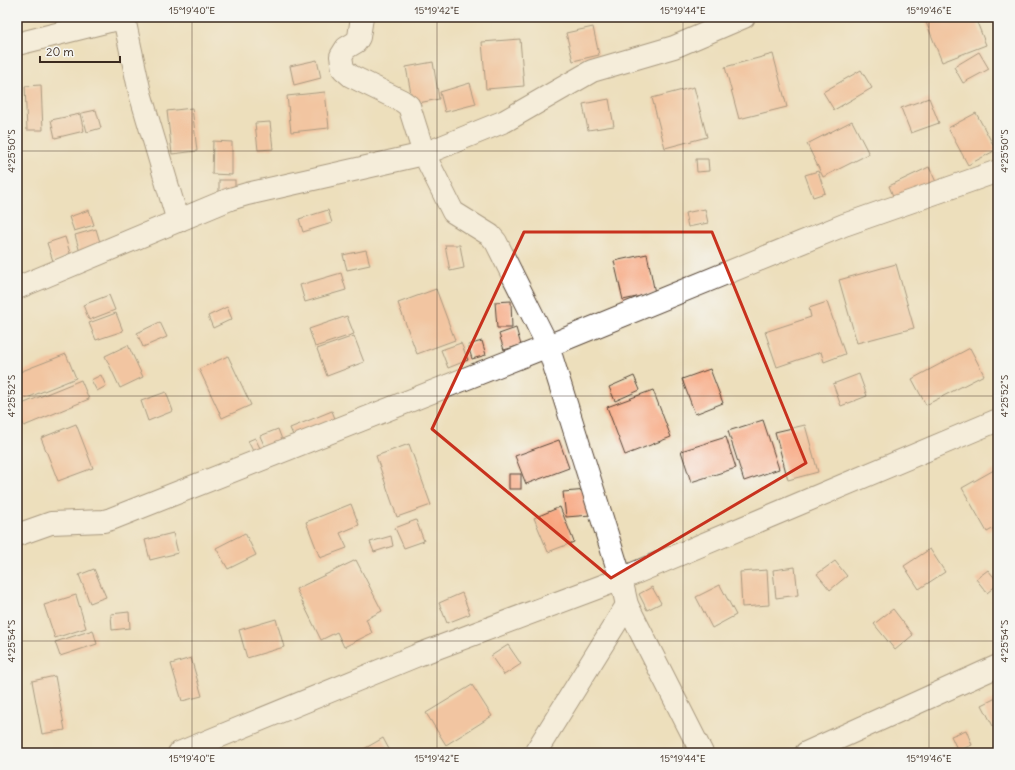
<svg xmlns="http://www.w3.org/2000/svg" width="1015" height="770" font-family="Delius,sans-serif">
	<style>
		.building { fill: #f8a781 }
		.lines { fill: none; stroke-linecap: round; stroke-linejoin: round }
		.street-casing { stroke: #564536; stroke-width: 24 }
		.street { stroke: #fff; stroke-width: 22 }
		.marked { fill: none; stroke: #c8321e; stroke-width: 3; stroke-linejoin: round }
		.ticks { fill: none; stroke: #3b2a1e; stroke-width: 1; stroke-opacity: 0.45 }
		.neatline { fill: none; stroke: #3b2a1e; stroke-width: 1.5 }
		.ticks-label { font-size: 10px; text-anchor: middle; fill: #3b2a1e }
	</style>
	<rect width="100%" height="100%" fill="#f6f6f2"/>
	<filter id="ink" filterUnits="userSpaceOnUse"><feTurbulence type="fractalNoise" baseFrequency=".025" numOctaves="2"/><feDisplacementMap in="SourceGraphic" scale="8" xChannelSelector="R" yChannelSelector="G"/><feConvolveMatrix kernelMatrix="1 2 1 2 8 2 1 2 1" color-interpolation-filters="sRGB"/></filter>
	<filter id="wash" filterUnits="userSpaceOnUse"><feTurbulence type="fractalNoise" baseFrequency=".012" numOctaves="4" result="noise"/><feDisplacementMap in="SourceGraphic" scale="16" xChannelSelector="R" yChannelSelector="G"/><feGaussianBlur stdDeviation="0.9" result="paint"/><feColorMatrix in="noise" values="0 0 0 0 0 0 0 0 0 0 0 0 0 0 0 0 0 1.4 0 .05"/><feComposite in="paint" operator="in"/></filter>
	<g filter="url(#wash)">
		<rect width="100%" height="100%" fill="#eddfbc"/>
		<g id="blocks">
			<g class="building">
				<path d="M668,17H685L670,22Z"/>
				<path d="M924,17H975L986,45L942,62Z"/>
				<path d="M593,27L599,55L573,61L566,33Z"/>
				<path d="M520,39L524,86L486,89L482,42Z"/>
				<path d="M979,52L989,69L963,83L954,67Z"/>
				<path d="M773,54L787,107L739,119L725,67Z"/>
				<path d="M317,60L321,78L294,85L290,66Z"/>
				<path d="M433,62L439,99L413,104L406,67Z"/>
				<path d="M861,70L872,88L834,110L823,92Z"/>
				<path d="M470,83L476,104L445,112L440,92Z"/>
				<path d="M41,85L43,130H27L25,86Z"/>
				<path d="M694,87L707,137L665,148L652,98Z"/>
				<path d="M325,92L329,128L291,132L287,96Z"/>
				<path d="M929,98L939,123L911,133L901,108Z"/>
				<path d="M609,99L614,126L588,130L583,104Z"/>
				<path d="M192,108L197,151L172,154L167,111Z"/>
				<path d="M96,110L101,128L87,132L82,113Z"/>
				<path d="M976,113L996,150L968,165L948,128Z"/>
				<path d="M80,114L84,131L55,138L51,120Z"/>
				<path d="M852,121L869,154L823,177L807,144Z"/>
				<path d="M270,122L273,149L258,150L255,123Z"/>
				<path d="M213,141L232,142V175L212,174Z"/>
				<path d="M696,159H708L709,171L697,172Z"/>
				<path d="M929,167L936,182L895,201L889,186Z"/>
				<path d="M818,171L825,193L813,197L805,175Z"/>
				<rect x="219" y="180" width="16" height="17"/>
				<path d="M705,209L708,223L688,227L685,213Z"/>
				<path d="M89,210L94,225L74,231L69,217Z"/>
				<path d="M328,210L332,223L303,232L299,219Z"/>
				<path d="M96,229L102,249L81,256L75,235Z"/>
				<path d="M65,237L71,256L53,261L47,243Z"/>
				<path d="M445,245H460L464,268L450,271Z"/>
				<path d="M366,250L370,265L347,270L343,255Z"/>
				<path d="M647,254L655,293L623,300L614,261Z"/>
				<path d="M896,264L914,328L857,343L839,280Z"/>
				<path d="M341,273L346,290L305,302L300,285Z"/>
				<path d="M436,289L455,340L417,354L398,303Z"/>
				<path d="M109,295L115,310L89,320L83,305Z"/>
				<path d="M511,301L512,328H497L495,302Z"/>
				<path d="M827,302L845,354L824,362L821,352L777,367L765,332L811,317L809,308Z"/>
				<path d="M227,307L232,319L213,328L208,316Z"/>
				<path d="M116,313L123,331L96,340L89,323Z"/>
				<path d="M347,316L354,334L315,347L309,329Z"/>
				<path d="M160,322L167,337L143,347L137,333Z"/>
				<path d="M516,328L521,345L504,350L499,334Z"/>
				<path d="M354,336L364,362L327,376L317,349Z"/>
				<path d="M482,341L486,355L472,359L468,345Z"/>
				<path d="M461,343L468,360L448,368L441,350Z"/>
				<path d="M128,345L143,377L120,388L105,356Z"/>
				<path d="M970,348L984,375L926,405L912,379Z"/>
				<path d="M66,354L76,378L17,402V373Z"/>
				<path d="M228,356L251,405L222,418L199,369Z"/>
				<path d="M710,369L723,403L695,414L682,379Z"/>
				<path d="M859,374L867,396L841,406L833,384Z"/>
				<path d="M101,375L106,386L97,391L91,380Z"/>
				<path d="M634,376L640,390L615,401L609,387Z"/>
				<path d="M81,380L89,399L24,426L17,410V406Z"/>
				<path d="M653,390L671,437L625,455L607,407Z"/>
				<path d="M166,392L173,411L148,421L141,401Z"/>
				<path d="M332,411L338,426L296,442L290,428Z"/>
				<path d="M763,420L779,469L744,481L728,431Z"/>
				<path d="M76,424L93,468L58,481L41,438Z"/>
				<path d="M805,425L818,472L788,480L775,432Z"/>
				<path d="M278,429L284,445L267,452L260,436Z"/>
				<path d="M726,437L736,468L691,482L681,451Z"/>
				<path d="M255,438L261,450L254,453L248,441Z"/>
				<path d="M559,440L569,468L526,484L515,456Z"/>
				<path d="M409,444L431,505L397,517L376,456Z"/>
				<path d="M994,470L998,477V526L987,532L962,488Z"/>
				<rect x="509" y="474" width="12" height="15"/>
				<path d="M588,490L591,515L566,517L563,492Z"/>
				<path d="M351,504L359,525L340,533L347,548L320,558L306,522Z"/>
				<path d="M560,507L574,542L548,552L534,518Z"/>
				<path d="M416,520L424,541L404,548L395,528Z"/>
				<path d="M173,533L178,553L150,560L145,540Z"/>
				<path d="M245,533L256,555L228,569L216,548Z"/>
				<path d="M391,536L393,546L374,552L370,542Z"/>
				<path d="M930,549L945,572L919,589L904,566Z"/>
				<path d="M356,560L382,611L366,619L372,633L344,647L337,632L321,640L296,589Z"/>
				<path d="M835,561L847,576L830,590L817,574Z"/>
				<path d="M795,567L798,595L776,598L773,570Z"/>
				<path d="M94,569L106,597L90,603L79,575Z"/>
				<path d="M767,570L769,605L742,607L740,572Z"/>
				<path d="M988,570L998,582V584L987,593L976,579Z"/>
				<path d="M720,585L736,615L712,628L696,597Z"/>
				<path d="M652,587L661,603L647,610L639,594Z"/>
				<path d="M462,593L470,614L447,623L439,603Z"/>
				<path d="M76,595L86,628L55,638L44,605Z"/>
				<path d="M893,609L913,635L895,650L874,624Z"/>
				<path d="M129,612L130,628L112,630L111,614Z"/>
				<path d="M276,619L284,647L247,658L239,630Z"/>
				<path d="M93,630L97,644L60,656L55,642Z"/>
				<path d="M508,645L521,664L504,675L491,656Z"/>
				<path d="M191,658L202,696L182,701L171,664Z"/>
				<path d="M55,676L65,730L42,734L32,681Z"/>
				<path d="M472,685L492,716L446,745L426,713Z"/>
				<path d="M998,697V723L993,726L982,705Z"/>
				<path d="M966,730L972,745L958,751L951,736Z"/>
				<path d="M383,738L391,753H357Z"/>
			</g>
		</g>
	</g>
	<g filter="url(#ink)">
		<use href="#blocks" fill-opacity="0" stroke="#564536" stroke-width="1"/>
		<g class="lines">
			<defs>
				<g id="street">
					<path d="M362,17L359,37L356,42L346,48L341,56L343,69L351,76L402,101L409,106L424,154L453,212L490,235L496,242L548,346L621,579L627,605L702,753"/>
					<path d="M99,22L122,19L125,23L140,93L178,221"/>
					<path d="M17,44L113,20"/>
					<path d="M17,288L230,199L247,194L424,154L505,121L592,71L674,47L744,17"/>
					<path d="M17,535L51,523L104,521L111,519L548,346L844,225L998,171"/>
					<path d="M179,753L418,655L621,579L998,420"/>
					<path d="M535,753L627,605"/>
					<path d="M806,753L998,666"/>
				</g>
			</defs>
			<use href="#street" class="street-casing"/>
			<use href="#street" class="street"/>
		</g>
	</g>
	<path d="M0 0H1015V770H0ZM524,232H712L806,463L611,578L432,429Z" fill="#eddfbc" fill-opacity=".55" fill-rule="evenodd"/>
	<path class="marked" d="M524,232H712L806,463L611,578L432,429Z"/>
	<path class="ticks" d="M192,17V753M437,17V753M683,17V753M929,17V753M17,151H998M17,396H998M17,641H998"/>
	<rect width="1015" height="770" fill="none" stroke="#f6f6f2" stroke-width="44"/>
	<path d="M40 56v6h80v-6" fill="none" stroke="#3b2a1e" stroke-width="2"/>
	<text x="46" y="56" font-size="12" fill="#3b2a1e" stroke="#f6f6f2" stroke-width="3" paint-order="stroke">20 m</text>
	<rect x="22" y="22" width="971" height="726" class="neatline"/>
	<g class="ticks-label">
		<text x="192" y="14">15°19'40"E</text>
		<text x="437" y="14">15°19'42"E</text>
		<text x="683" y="14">15°19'44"E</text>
		<text x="929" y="14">15°19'46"E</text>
		<text transform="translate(11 151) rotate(-90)" y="4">4°25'50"S</text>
		<text transform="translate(1004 151) rotate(-90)" y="4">4°25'50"S</text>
		<text transform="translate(11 396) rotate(-90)" y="4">4°25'52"S</text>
		<text transform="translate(1004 396) rotate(-90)" y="4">4°25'52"S</text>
		<text transform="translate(11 641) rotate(-90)" y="4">4°25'54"S</text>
		<text transform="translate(1004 641) rotate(-90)" y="4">4°25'54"S</text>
		<text x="192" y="762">15°19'40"E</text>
		<text x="437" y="762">15°19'42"E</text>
		<text x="683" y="762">15°19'44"E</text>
		<text x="929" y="762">15°19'46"E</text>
	</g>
</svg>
